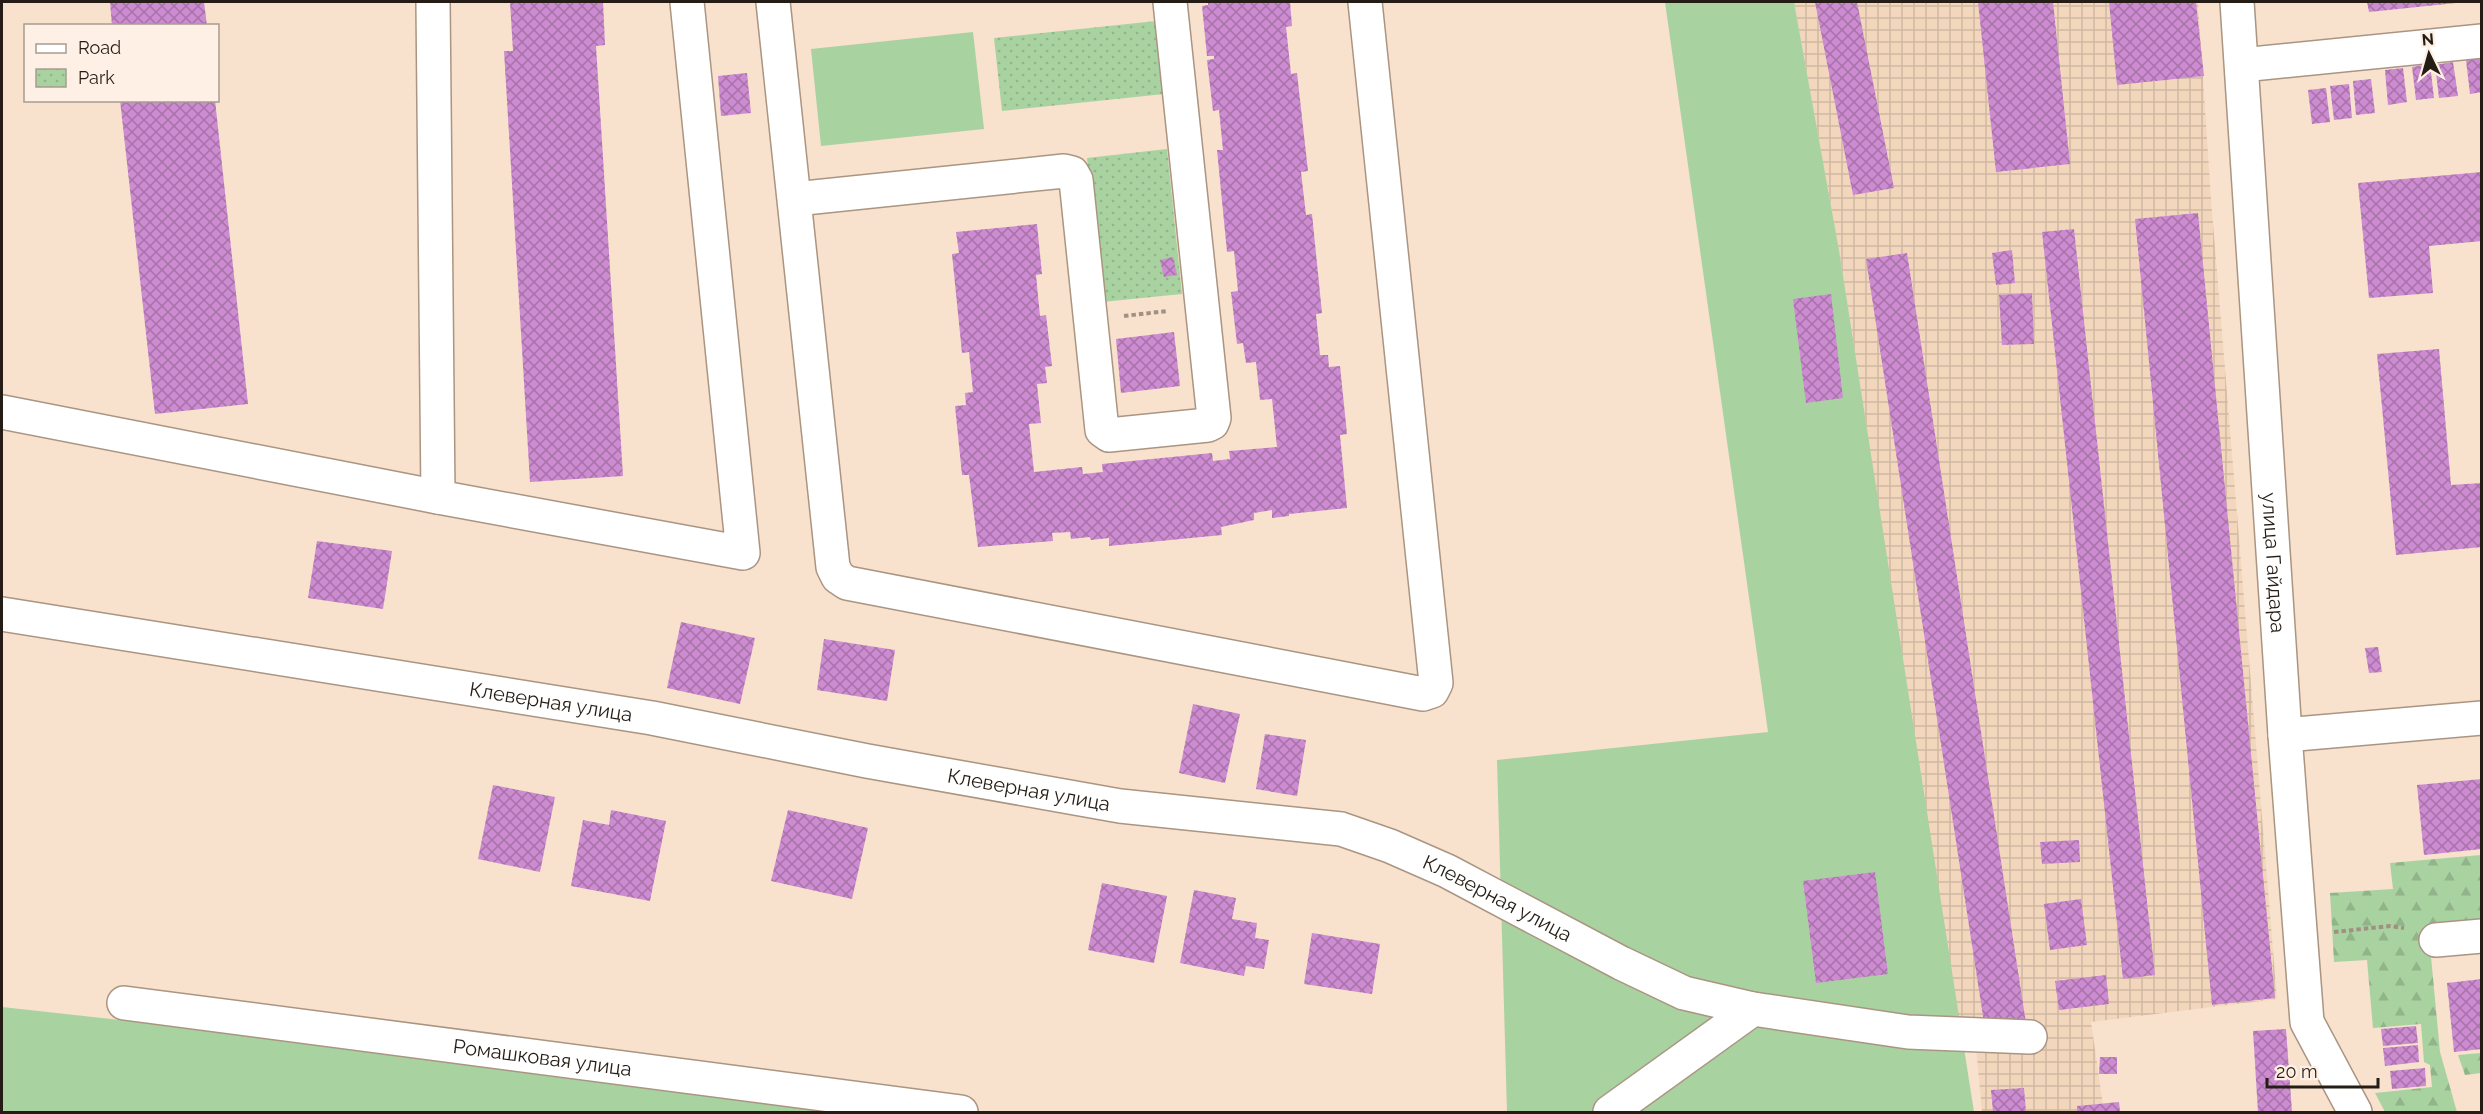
<svg xmlns="http://www.w3.org/2000/svg" width="2483" height="1114" font-family="Raleway,sans-serif">
	<style>
		.industrial { fill: url(#industrial-grid) }
		.green { fill: #a9d2a1 }
		.forest { fill: url(#forest-firs) }
		.park { fill: url(#park-dots) }
		.building { fill: url(#building-cross-hatch) }
		.lines { fill: none; stroke-linecap: round; stroke-linejoin: round }
		.minor-casing { stroke: #aa9582; stroke-width: 36 }
		.path { stroke: #a29182; stroke-width: 4; stroke-dasharray: 4.5 3; stroke-linecap: butt }
		.minor { stroke: #fff; stroke-width: 33 }
		.labels { text-anchor: middle; dominant-baseline: central; stroke-width: 4.5; stroke-linejoin: round; paint-order: stroke }
		.street-label { font-size: 20px; fill: #251d15; stroke: #fef0e4 }
	</style>
	<defs>
		<pattern id="industrial-grid" width="8" height="8" patternUnits="userSpaceOnUse" patternTransform="scale(1.5)"><rect width="8" height="8" fill="#f3d7bd"/><path d="M0 4h8M4 0v8" fill="none" stroke="#d0b8a2"/></pattern>
		<pattern id="forest-firs" width="22" height="20" patternUnits="userSpaceOnUse" patternTransform="scale(1.5)"><rect width="22" height="20" fill="#a9d2a1"/><path d="M5 1l3.5 6h-7zM16 11l3.5 6h-7z" fill="#91b48a"/></pattern>
		<pattern id="park-dots" width="8" height="8" patternUnits="userSpaceOnUse" patternTransform="scale(1.5)"><rect width="8" height="8" fill="#a9d2a1"/><path d="M2 2h.1M6 6h.1" fill="none" stroke="#91b48a" stroke-width="1.8" stroke-linecap="round"/></pattern>
		<pattern id="building-cross-hatch" width="8" height="8" patternUnits="userSpaceOnUse" patternTransform="scale(1.5)"><rect width="8" height="8" fill="#cd8cd1"/><path d="M0 0l8 8M0 8l8-8" fill="none" stroke="#a672a8"/></pattern>
	</defs>
	<rect width="100%" height="100%" fill="#f8e1cd"/>
	<path class="industrial" d="M1794,2H2198L2211,199L2277,999L2091,1022L2104,1112H1982L1975,1037L1961,1038L1839,250Z"/>
	<g class="green">
		<path d="M1665,2H1794L1839,250L1974,1112H1507L1497,760L1768,732Z"/>
		<path d="M973,32L984,129L821,146L811,49Z"/>
		<path d="M2,1007L111,1019L867,1112H2Z"/>
	</g>
	<g class="forest">
		<path d="M2481,855V919L2428,925L2440,1052L2457,1112H2385L2375,1093L2432,1087L2430,1065L2424,1062L2421,1024L2373,1028L2367,960L2334,962L2330,893L2393,889L2390,863Z"/>
		<path d="M2481,1053V1073L2465,1075L2458,1055Z"/>
	</g>
	<g class="park">
		<path d="M1156,21L1164,94L1002,111L994,38Z"/>
		<path d="M1167,149L1182,294L1102,302L1087,158Z"/>
	</g>
	<g class="building">
		<path d="M110,2H204L207,26H112Z"/>
		<path d="M510,2H603L605,45L596,46L623,476L530,482L504,51H513Z"/>
		<path d="M1208,2H1290L1292,26L1286,27L1291,74L1297,73L1308,171L1301,172L1306,215L1312,214L1322,313L1316,314L1320,355H1328L1329,367L1340,366L1347,434L1340,435L1347,508L1289,514V516L1272,518V510L1254,513V520L1221,527L1222,535L1109,546V538L1091,540L1090,537L1071,539L1070,532L1052,533L1053,541L978,547L969,475H962L955,406L966,405L965,393L973,392L969,352L962,353L952,254L959,253L956,232L1037,224L1042,274L1036,275L1040,316L1046,315L1052,366L1045,367L1047,383L1037,384L1041,423L1029,424L1034,472L1082,467L1083,474L1103,472L1102,464L1212,453L1213,461L1230,459L1229,451L1277,447L1272,399L1260,400L1256,362L1246,363L1243,343L1237,344L1231,292L1238,291L1234,251L1227,252L1217,150H1223L1219,110L1213,111L1207,60L1214,59V56H1207L1202,6L1208,5Z"/>
		<path d="M1815,2H1857L1894,188L1853,195Z"/>
		<path d="M1978,2H2053L2070,164L1996,172Z"/>
		<path d="M2109,2H2196L2204,76L2117,85Z"/>
		<path d="M2367,2H2456V3L2369,12Z"/>
		<path d="M2482,58V92L2470,94L2466,60Z"/>
		<path d="M2453,62L2458,96L2439,98L2435,65Z"/>
		<path d="M2430,64L2434,98L2416,100L2412,67Z"/>
		<path d="M2403,68L2407,102L2388,105L2385,70Z"/>
		<path d="M747,73L751,113L721,116L718,76Z"/>
		<path d="M2371,79L2375,113L2356,115L2353,81Z"/>
		<path d="M2349,84L2352,118L2334,120L2330,86Z"/>
		<path d="M2326,88L2330,122L2312,124L2308,90Z"/>
		<path d="M120,100H215L248,404L155,414Z"/>
		<path d="M2482,172V241L2429,246L2433,293L2369,298L2358,183Z"/>
		<path d="M2198,213L2275,998L2212,1005L2135,219Z"/>
		<path d="M2074,229L2155,975L2123,979L2042,232Z"/>
		<path d="M2012,250L2015,283L1996,285L1992,253Z"/>
		<path d="M1907,253L2026,1023L1985,1029L1866,259Z"/>
		<path d="M1173,257L1177,275L1164,277L1160,260Z"/>
		<path d="M2032,293L2034,344L2002,345L1999,295Z"/>
		<path d="M1831,294L1843,398L1806,403L1793,299Z"/>
		<path d="M1174,332L1180,386L1121,393L1116,339Z"/>
		<path d="M2439,349L2451,485L2482,483V547L2396,555L2377,354Z"/>
		<path d="M317,541L392,551L383,609L308,598Z"/>
		<path d="M681,622L755,638L740,704L667,688Z"/>
		<path d="M824,639L895,650L887,701L817,690Z"/>
		<path d="M2378,647L2382,672L2369,673L2365,648Z"/>
		<path d="M1193,704L1240,714L1225,783L1179,773Z"/>
		<path d="M1265,734L1306,740L1297,796L1256,789Z"/>
		<path d="M2482,779V849L2424,855L2417,785Z"/>
		<path d="M493,785L555,797L540,872L478,859Z"/>
		<path d="M611,810L666,821L650,901L571,886L583,820L609,825Z"/>
		<path d="M788,810L868,828L852,899L771,881Z"/>
		<path d="M2079,840L2080,862L2042,864L2040,842Z"/>
		<path d="M1875,872L1888,974L1816,983L1803,881Z"/>
		<path d="M1102,883L1167,896L1154,963L1088,950Z"/>
		<path d="M1194,890L1236,898L1232,919L1257,923L1255,938L1269,940L1264,969L1246,966L1244,976L1180,963Z"/>
		<path d="M2081,899L2087,945L2050,950L2044,904Z"/>
		<path d="M1312,933L1380,944L1372,994L1304,984Z"/>
		<path d="M2106,975L2109,1004L2059,1010L2055,981Z"/>
		<path d="M2482,979V1049L2454,1052L2447,983Z"/>
		<path d="M2416,1026L2418,1043L2383,1046L2381,1029Z"/>
		<path d="M2286,1029L2292,1112H2258L2253,1031Z"/>
		<path d="M2418,1045L2419,1062L2385,1066L2383,1048Z"/>
		<path d="M2100,1057H2117V1074H2099Z"/>
		<path d="M2425,1068L2426,1086L2392,1089L2390,1071Z"/>
		<path d="M2024,1088L2026,1112H1993L1991,1090Z"/>
		<path d="M2119,1102L2120,1112H2077V1106Z"/>
	</g>
	<g class="lines">
		<defs>
			<g id="minor">
				<path d="M433,2L438,497L743,553L687,2"/>
				<path d="M773,2L833,567L838,577L847,583L1423,694L1432,691L1436,683L1365,2"/>
				<path id="s1" d="M2237,2L2285,735L2307,1022L2355,1112"/>
				<path d="M2242,65L2482,41"/>
				<path d="M795,199L1064,171L1072,173L1076,180L1102,430L1109,435L1208,425L1212,423L1214,418L1170,2"/>
				<path d="M2,412L438,497"/>
				<path id="s2" d="M2,614L652,718L867,761L1120,806L1341,829L1390,846L1447,871L1621,963L1684,993L1753,1009L1908,1032L2030,1037"/>
				<path d="M2285,735L2482,718"/>
				<path d="M2436,940L2482,936"/>
				<path id="s3" d="M124,1003L961,1112"/>
				<path d="M1610,1112L1753,1009"/>
			</g>
		</defs>
		<use href="#minor" class="minor-casing"/>
		<g class="path">
			<path d="M1124,316L1167,311"/>
			<path d="M2334,932L2390,926L2404,928"/>
		</g>
		<use href="#minor" class="minor"/>
	</g>
	<g class="labels">
		<g class="street-label">
			<text stroke="none"><textPath href="#s1" startOffset="562">улица Гайдара</textPath></text>
			<text stroke="none"><textPath href="#s2" startOffset="556">Клеверная улица</textPath></text>
			<text stroke="none"><textPath href="#s2" startOffset="1042">Клеверная улица</textPath></text>
			<text stroke="none"><textPath href="#s2" startOffset="1528">Клеверная улица</textPath></text>
			<text stroke="none"><textPath href="#s3" startOffset="422">Ромашковая улица</textPath></text>
		</g>
	</g>
	<rect width="2483" height="1114" fill="none" stroke="#251d15" stroke-width="6"/>
	<rect x="24" y="24" width="195" height="78" fill="#fef0e4" stroke="#a79c91" stroke-width="1.5"/>
	<rect x="36" y="44" width="30" height="9" fill="#ffffff" stroke="#a79c91" stroke-width="1.5"/>
	<text x="78" y="54" font-size="18" fill="#251d15">Road</text>
	<rect x="36" y="69" width="30" height="18" fill="url(#park-dots)" stroke="#a79c91" stroke-width="1.5"/>
	<text x="78" y="84" font-size="18" fill="#251d15">Park</text>
	<g transform="translate(2429 54) rotate(355)" stroke="#fef0e4" stroke-width="4.5" paint-order="stroke">
	<path d="M0-4.5L10 22L0 15L-10 22Z" fill="#251d15"/>
	<text y="-9" font-size="16" font-weight="bold" text-anchor="middle" fill="#251d15">N</text>
	</g>
	<path d="M2267 1078v9h111v-9" fill="none" stroke="#251d15" stroke-width="3"/>
	<text x="2276" y="1078" font-size="18" fill="#251d15" stroke="#fef0e4" stroke-width="4.5" paint-order="stroke">20 m</text>
</svg>
